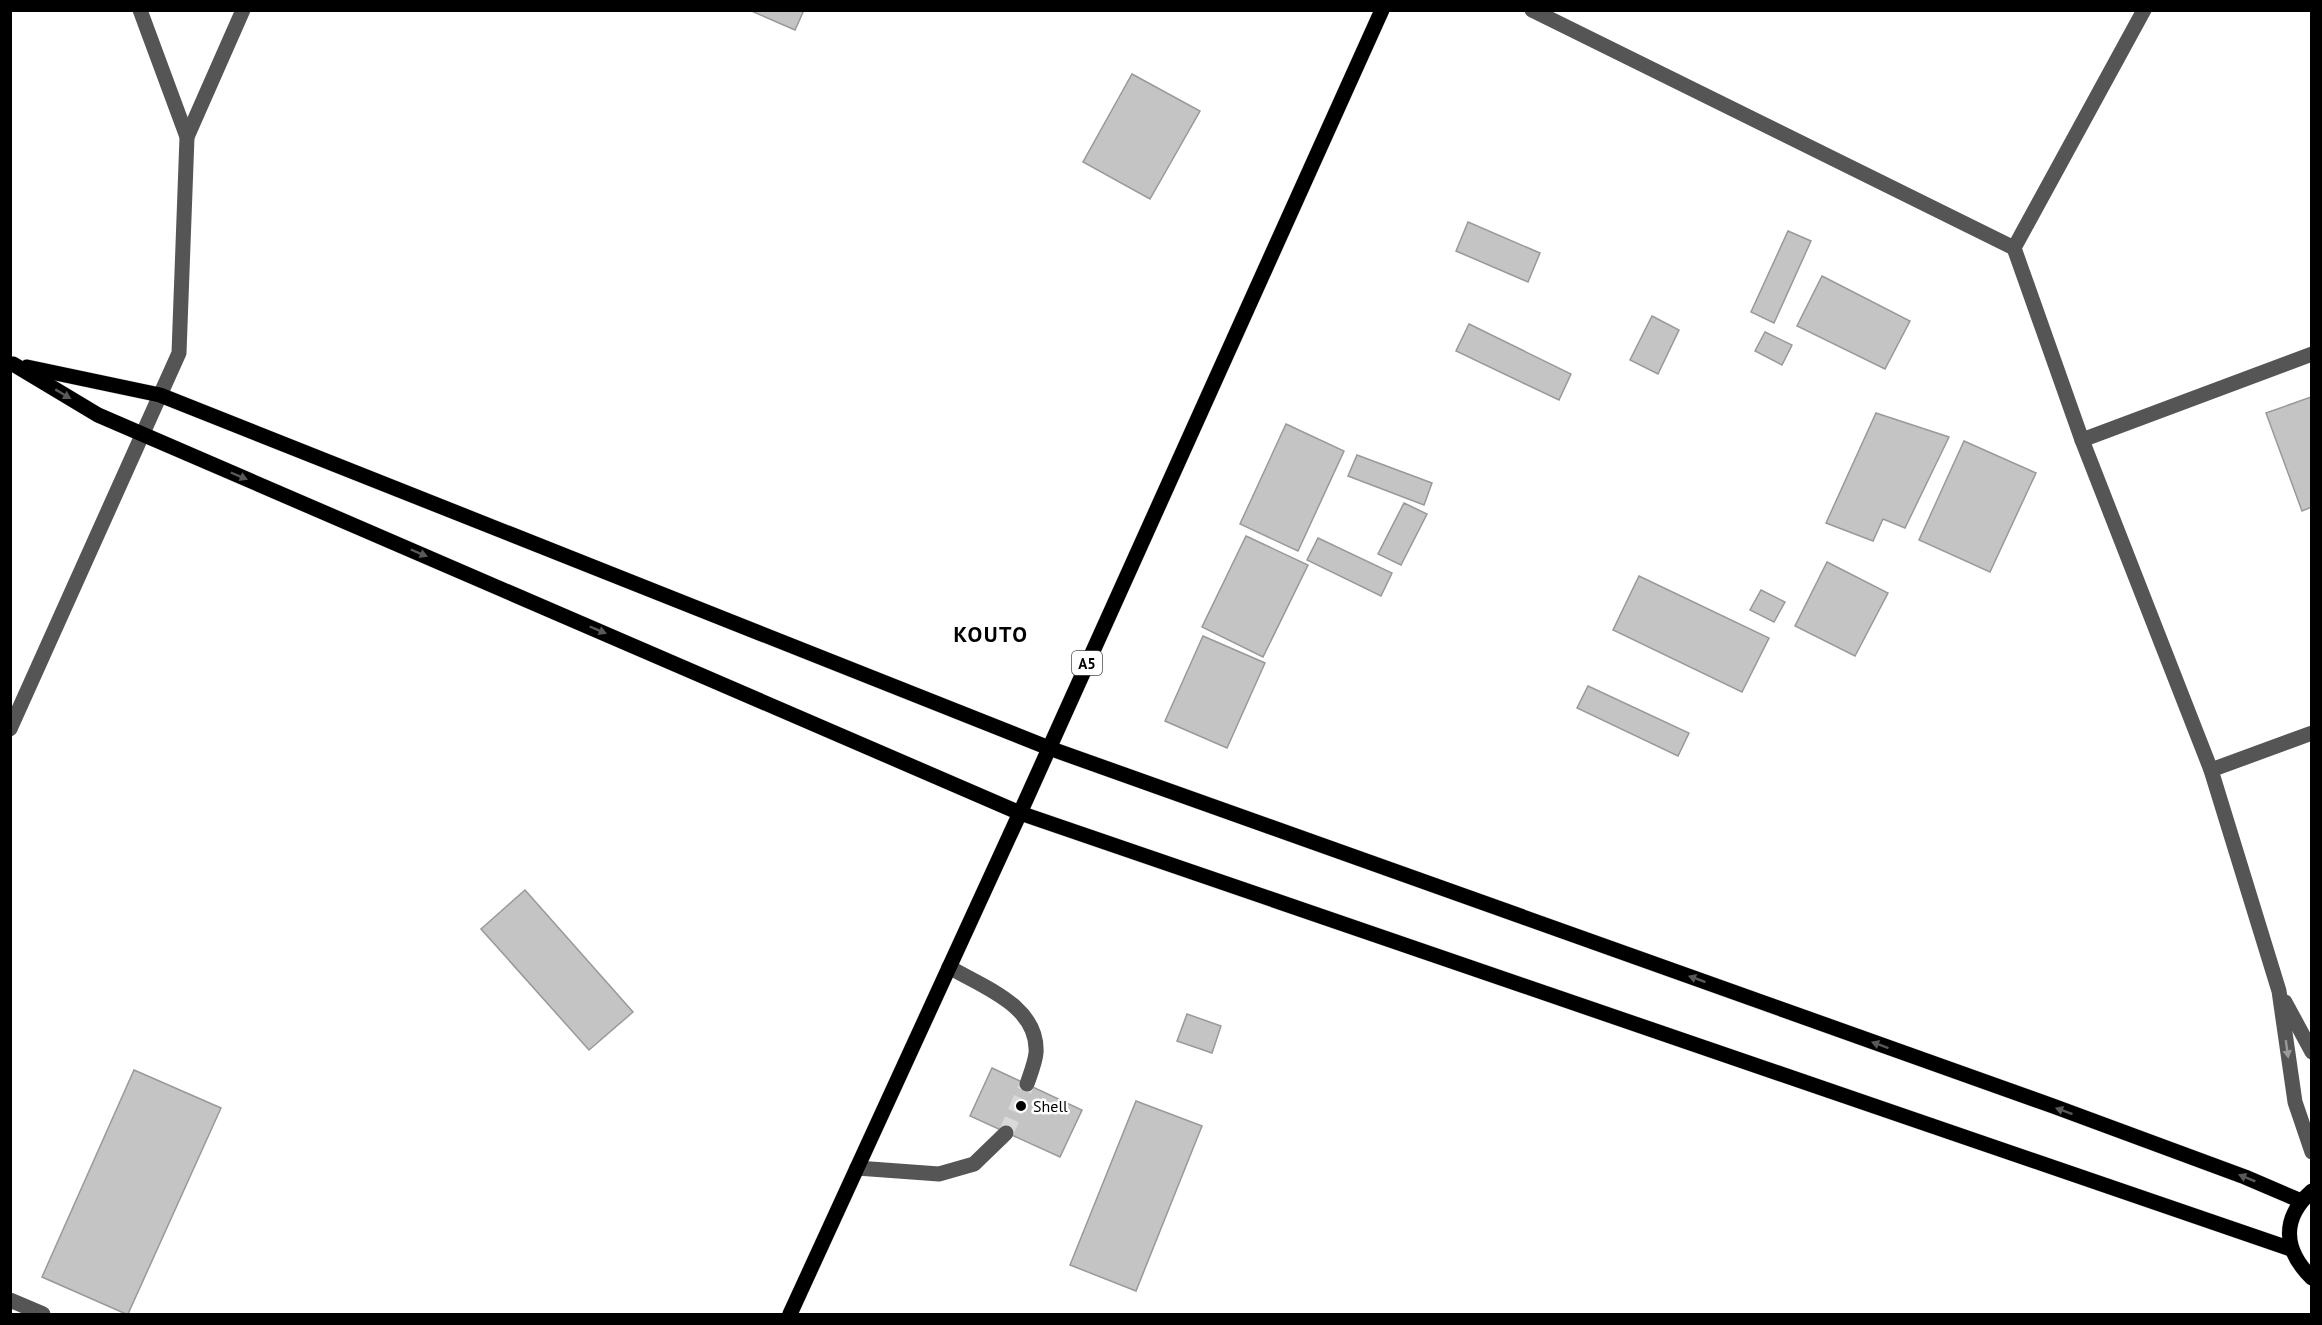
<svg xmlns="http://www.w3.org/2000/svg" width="2322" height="1325" font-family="'PT Sans',sans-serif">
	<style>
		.building { fill: #c4c4c4; stroke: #999; stroke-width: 1.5 }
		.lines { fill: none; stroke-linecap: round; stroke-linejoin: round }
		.minor-tunnel { stroke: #d9d9d9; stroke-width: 15; stroke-dasharray: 15 8; stroke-linecap: butt }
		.major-casing { stroke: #dbdbdb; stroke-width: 16 }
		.minor { stroke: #555; stroke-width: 15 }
		.major { stroke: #000; stroke-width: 15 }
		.oneway { fill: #595959 }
		.oneway2 { fill: #999 }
		.poi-dot { fill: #000; stroke: #fff; stroke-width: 2 }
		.labels { text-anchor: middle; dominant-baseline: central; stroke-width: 5; stroke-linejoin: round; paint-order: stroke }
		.shield { fill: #fff; stroke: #4c4c4c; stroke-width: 1.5 }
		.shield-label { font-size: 15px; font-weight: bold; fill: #000 }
		.poi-label { font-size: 16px; fill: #000; stroke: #fff; text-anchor: start }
		.district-label { font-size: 22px; font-weight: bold; letter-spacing: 1.5px; fill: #000; stroke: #fff }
	</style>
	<rect width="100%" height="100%" fill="#fff"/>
	<g class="building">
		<path d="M749,10H804L795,30Z"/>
		<path d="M1132,74L1200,111L1150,199L1083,162Z"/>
		<path d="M1468,222L1540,253L1528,282L1456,251Z"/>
		<path d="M1788,231L1811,241L1774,323L1751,312Z"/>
		<path d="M1822,276L1910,321L1885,369L1797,326Z"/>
		<path d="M1652,316L1679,330L1658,374L1630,360Z"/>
		<path d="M1469,324L1571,374L1559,400L1456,351Z"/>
		<path d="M1765,332L1792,345L1782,365L1755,351Z"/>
		<path d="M2311,397L2312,507L2302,511L2266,413Z"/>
		<path d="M1876,413L1949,437L1905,528L1883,519L1873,541L1826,523Z"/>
		<path d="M1286,424L1344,451L1298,551L1240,524Z"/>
		<path d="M1964,441L2036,473L1990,572L1919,540Z"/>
		<path d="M1357,455L1432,483L1424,505L1348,476Z"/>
		<path d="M1404,503L1427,514L1401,565L1378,554Z"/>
		<path d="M1246,536L1308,565L1263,657L1202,627Z"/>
		<path d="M1318,538L1392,573L1381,596L1307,560Z"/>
		<path d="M1827,562L1888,593L1855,656L1795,626Z"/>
		<path d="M1639,576L1769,638L1742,692L1613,630Z"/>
		<path d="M1761,590L1785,602L1774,622L1750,610Z"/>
		<path d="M1203,636L1265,663L1227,748L1165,721Z"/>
		<path d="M1588,686L1689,733L1678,756L1577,708Z"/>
		<path d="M525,890L633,1012L589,1050L481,929Z"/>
		<path d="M1187,1014L1221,1026L1212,1053L1177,1041Z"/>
		<path d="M992,1068L1082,1110L1060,1157L970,1116Z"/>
		<path d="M134,1070L221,1108L128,1314H126L42,1277Z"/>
		<path d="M1136,1101L1202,1126L1136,1291L1070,1265Z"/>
	</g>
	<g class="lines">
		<path class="minor-tunnel" d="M1006,1133L1027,1084"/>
		<defs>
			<g id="major">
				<path d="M13,364L98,415L1020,813L2291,1249"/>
				<path d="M27,367L160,395L1049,748L2053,1106L2245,1177L2301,1201"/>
				<path d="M2312,1191C2281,1218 2283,1250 2312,1278"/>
				<path d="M790,1314L1020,813L1382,10"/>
			</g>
		</defs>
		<use href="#major" class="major-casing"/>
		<g class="minor">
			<path d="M1532,10L2014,248L2082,440L2211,770L2279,991L2295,1102L2312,1152"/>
			<path d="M187,137L243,10"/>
			<path d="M2014,248L2144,10"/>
			<path d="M2082,440L2312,354"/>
			<path d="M10,729L179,353L187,137L140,10"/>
			<path d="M2211,770L2312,733"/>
			<path d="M949,967C983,987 1039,1006 1036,1053C1035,1063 1030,1075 1027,1084"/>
			<path d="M2285,1002L2312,1052"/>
			<path d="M857,1168L939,1174L974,1164L1006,1133"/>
			<path d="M10,1300L43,1314"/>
		</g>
		<use href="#major" class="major"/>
	</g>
	<defs><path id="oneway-solid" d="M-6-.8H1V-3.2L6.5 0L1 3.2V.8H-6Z" transform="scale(1.5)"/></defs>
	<g class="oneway">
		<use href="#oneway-solid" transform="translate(63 394) rotate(31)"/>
		<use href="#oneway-solid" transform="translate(239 476) rotate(23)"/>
		<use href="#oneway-solid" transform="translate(419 553) rotate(23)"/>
		<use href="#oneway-solid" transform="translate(598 630) rotate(23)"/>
		<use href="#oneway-solid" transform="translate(1697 979) rotate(-160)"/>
		<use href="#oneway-solid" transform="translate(1880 1045) rotate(-160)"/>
		<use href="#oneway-solid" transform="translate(2064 1111) rotate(-160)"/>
		<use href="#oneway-solid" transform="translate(2247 1178) rotate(-158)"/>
	</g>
	<use class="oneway2" href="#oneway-solid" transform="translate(2287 1049) rotate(82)"/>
	<circle class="poi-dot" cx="1021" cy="1106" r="6"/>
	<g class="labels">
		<rect class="shield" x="1072" y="651" width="30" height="24" rx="4.5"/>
		<g class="shield-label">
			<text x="1087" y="663">A5</text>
		</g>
		<g class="poi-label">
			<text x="1033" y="1106">Shell</text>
		</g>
		<g class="district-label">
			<text x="991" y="634">KOUTO</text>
		</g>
	</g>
	<rect width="2322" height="1325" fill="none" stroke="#000000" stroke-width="24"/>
</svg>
